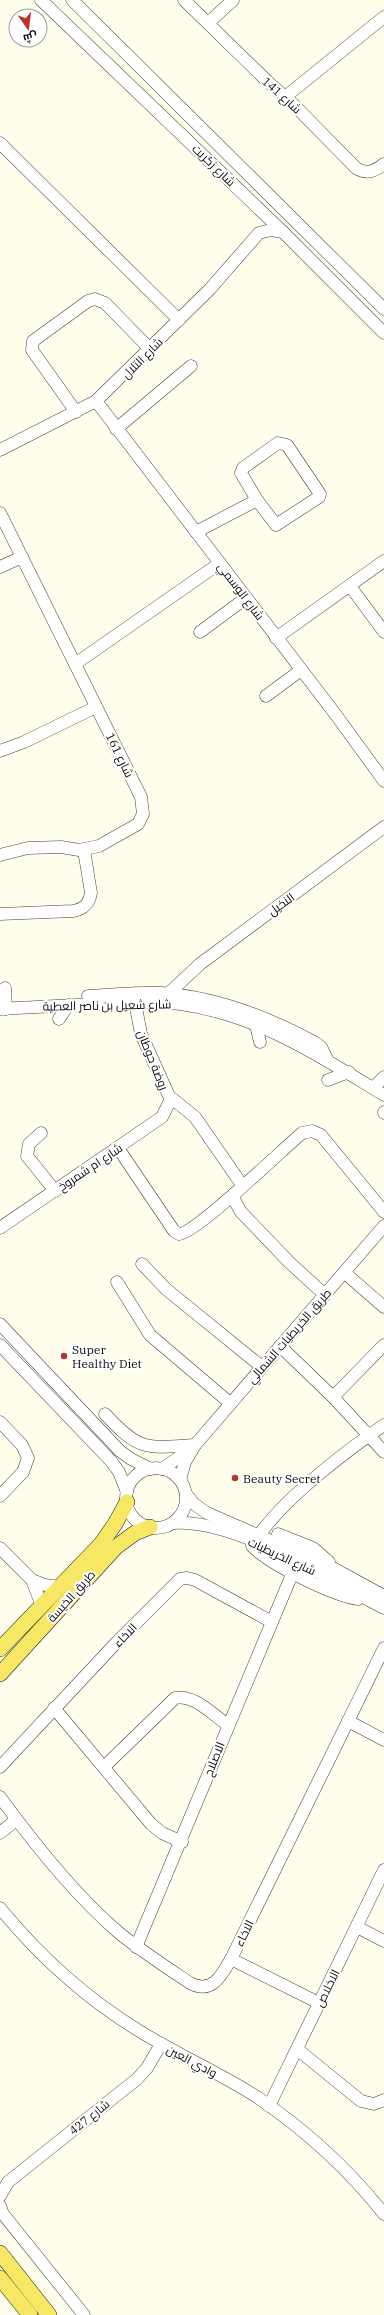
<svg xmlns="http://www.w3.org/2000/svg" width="384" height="2315" font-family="'IBM Plex Serif',Cairo,serif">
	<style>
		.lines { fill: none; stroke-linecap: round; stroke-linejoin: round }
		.minor-casing { stroke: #3f3f3f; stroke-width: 13 }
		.major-casing { stroke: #1d1d1d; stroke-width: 16 }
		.minor { stroke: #fff; stroke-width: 12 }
		.major { stroke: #f6e764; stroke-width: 15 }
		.poi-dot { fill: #b93427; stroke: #fff; stroke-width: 1.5 }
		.labels { text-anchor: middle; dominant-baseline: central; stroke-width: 4; stroke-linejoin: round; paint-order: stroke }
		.street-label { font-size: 12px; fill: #0c0c0c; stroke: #fff }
		.poi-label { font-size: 12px; fill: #0c0c0c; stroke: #fff; text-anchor: start }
	</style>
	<rect width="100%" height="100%" fill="#fffeec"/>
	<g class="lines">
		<defs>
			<g id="minor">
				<path d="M41,0L283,232L384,333"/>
				<path d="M72,0L384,309"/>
				<path d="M184,0L267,81L294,105L356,168C367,175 375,171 384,164"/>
				<path d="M208,23L233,0"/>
				<path d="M285,97L384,17"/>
				<path d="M0,143L179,320"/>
				<path d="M96,401L336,715L384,781"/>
				<path d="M76,412L32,350L33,341L88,301L95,299L105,303L150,349"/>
				<path d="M116,429L191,366"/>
				<path d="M278,443L287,445L320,494L319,497L276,525L257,500L241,473L243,468Z"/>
				<path d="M0,450L96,401L210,289L259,233L271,230L283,232"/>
				<path d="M0,513L141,797L143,814L138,824L99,846L79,850L61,847L28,848L0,855"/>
				<path d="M196,532L257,500"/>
				<path d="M0,567L22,557"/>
				<path d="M350,586L384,632"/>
				<path d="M200,632L246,598"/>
				<path d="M276,638L384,561"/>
				<path d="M75,664L220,563"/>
				<path d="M266,696L301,670"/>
				<path d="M0,751L24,742L96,707"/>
				<path d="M0,914L73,911C84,909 89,904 91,893L84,850"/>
				<path d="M5,988L6,1009"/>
				<path d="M168,994L200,964L384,827"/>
				<path d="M88,996C112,995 137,992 161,993C215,997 266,1016 314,1042L321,1047L327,1059"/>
				<path d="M135,1002L141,1034L169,1096L195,1117L242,1185"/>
				<path d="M0,1009C34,1007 68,1005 103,1004C129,1002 155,1001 181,1004C258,1015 320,1056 384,1095"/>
				<path d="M59,1019L68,1005"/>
				<path d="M256,1025L260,1042"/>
				<path d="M328,1080L349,1072"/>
				<path d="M373,1088L384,1077"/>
				<path d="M384,1113V1112"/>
				<path d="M41,1133L29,1144L27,1156L55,1191"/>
				<path d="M118,1148L174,1231L179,1234C195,1234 283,1149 302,1133L312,1131L321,1135L384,1212"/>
				<path d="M232,1196L241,1212L290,1263L325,1295"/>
				<path d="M0,1228L162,1117L171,1099"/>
				<path d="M142,1264L166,1289L262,1367"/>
				<path d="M345,1273L384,1307"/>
				<path d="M117,1282L150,1335L230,1403"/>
				<path d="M0,1324L120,1451L131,1459L151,1469"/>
				<path d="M0,1345L111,1461L119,1472L127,1492"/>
				<path d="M280,1346L333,1397L384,1452"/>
				<path d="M333,1397L384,1345"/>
				<path d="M105,1414C140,1452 146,1448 195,1445"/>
				<path d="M0,1422L22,1445L28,1458L23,1472L0,1496"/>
				<circle cx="156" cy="1498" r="30"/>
				<path d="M162,1469L191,1449"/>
				<path d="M180,1480L185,1462L195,1445L384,1226"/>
				<path d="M186,1494L194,1504L207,1513L331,1567L384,1596"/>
				<path d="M173,1523C238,1519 326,1579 384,1608"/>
				<path d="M260,1534C286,1497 346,1451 384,1425"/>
				<path d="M278,1534L313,1548L329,1562"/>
				<path d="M252,1546C269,1564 334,1596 358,1599"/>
				<path d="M0,1548L32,1580L42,1606"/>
				<path d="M32,1580L45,1585L60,1587"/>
				<path d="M54,1708L151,1824L162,1833L182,1842"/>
				<path d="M348,1721L384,1740"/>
				<path d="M0,1767L116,1643L180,1579L187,1578L195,1580L272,1622"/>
				<path d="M104,1767L175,1698C194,1694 213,1715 228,1725"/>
				<path d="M0,1797C35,1845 74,1894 118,1932C141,1951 166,1967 190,1983C212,1995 222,1975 231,1959L384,1648"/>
				<path d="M0,1833L16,1820"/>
				<path d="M0,1908C40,1957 87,1999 141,2032C178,2055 220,2073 257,2097C304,2129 349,2170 384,2214"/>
				<path d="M357,1927L384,1941"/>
				<path d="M136,1947L293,1572"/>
				<path d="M231,1959L319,2003"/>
				<path d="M297,2049L361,2101L374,2104L384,2100"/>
				<path d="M269,2106L384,1870"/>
				<path d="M0,2196L8,2182L137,2079L147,2068L161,2044"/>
				<path d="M0,2206L3,2214L84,2315"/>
			</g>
			<g id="major">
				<path d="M0,1649L101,1544L115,1524L127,1502"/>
				<path d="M0,1674L116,1547L135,1533L150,1527"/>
				<path d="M0,2253L49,2315"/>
				<path d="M0,2278L30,2315"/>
			</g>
		</defs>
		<use href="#minor" class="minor-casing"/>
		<use href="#major" class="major-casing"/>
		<use href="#minor" class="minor"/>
		<use href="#major" class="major"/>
	</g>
	<g class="poi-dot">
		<circle cx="64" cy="1356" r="4"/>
		<circle cx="235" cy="1478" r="4"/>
	</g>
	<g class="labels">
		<g class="street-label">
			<text transform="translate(282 95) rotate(42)">شارع 141</text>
			<text transform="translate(214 165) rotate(44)">شارع زكريت</text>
			<text transform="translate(142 358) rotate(-45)">شارع التلال</text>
			<text transform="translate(241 591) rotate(53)">شارع الوسمي</text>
			<text transform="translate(120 755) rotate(64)">شارع 161</text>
			<text transform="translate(281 904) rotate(-36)">النخيل</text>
			<text transform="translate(107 1005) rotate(-1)">شارع شعيل بن ناصر العطية</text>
			<text transform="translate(153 1060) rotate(68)">روضة حوطان</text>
			<text transform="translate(90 1167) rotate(-34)">شارع ام شمروخ</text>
			<text transform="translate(289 1336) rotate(-49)">طريق الخريطيات الشمالي</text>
			<text transform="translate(282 1556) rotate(25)">شارع الخريطيات</text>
			<text transform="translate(71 1596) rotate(-48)">طريق الخيسة</text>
			<text transform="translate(125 1635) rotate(-46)">الاخاء</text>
			<text transform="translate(214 1759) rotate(-68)">الاصلاح</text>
			<text transform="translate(244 1933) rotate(-64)">الاخاء</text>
			<text transform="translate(327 1988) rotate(-64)">الاخلاص</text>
			<text transform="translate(192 2061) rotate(28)">وادي العين</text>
			<text transform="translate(89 2117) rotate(-39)">شارع 427</text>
		</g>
		<g class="poi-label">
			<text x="72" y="1349">Super<tspan x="72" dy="14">Healthy Diet</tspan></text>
			<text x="243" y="1478">Beauty Secret</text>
		</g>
	</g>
	<g transform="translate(28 28) rotate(166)"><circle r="19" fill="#ffffff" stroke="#9e9e9e"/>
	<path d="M0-3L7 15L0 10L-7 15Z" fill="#b93427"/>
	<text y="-6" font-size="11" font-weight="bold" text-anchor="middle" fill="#0c0c0c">ش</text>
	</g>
</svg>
